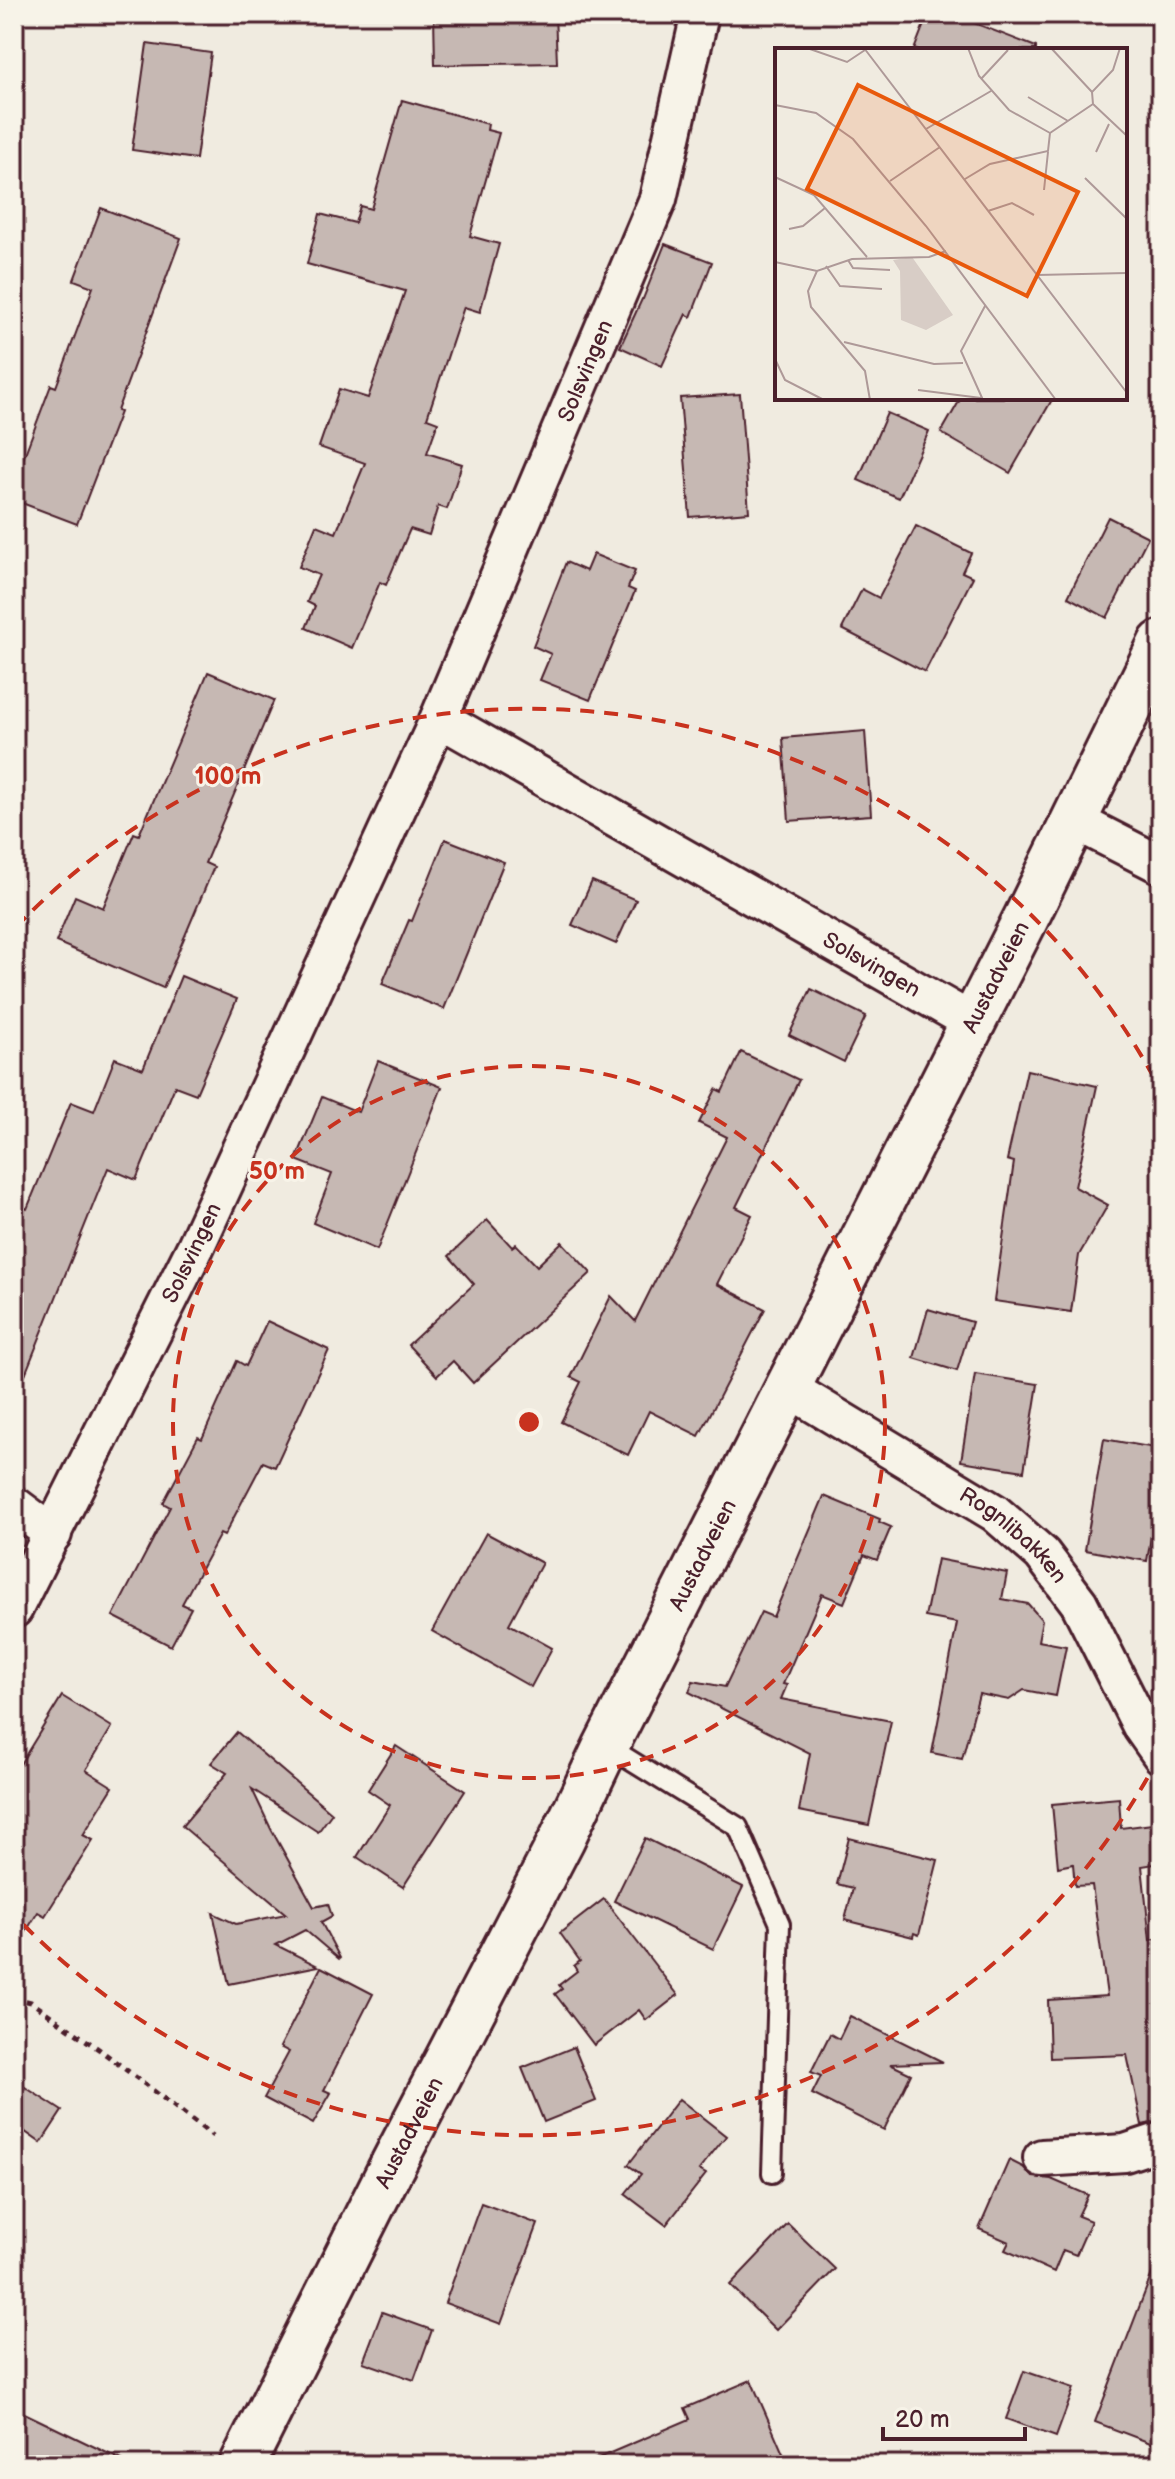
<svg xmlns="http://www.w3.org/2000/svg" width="1175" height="2479" font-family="'Balsamiq Sans',sans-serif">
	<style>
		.building { fill: #c6b8b3; stroke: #4a1f2b; stroke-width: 2 }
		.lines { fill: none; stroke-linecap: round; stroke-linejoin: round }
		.service-casing { stroke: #4a1f2b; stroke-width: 24 }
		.minor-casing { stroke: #4a1f2b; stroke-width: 42 }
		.secondary-casing { stroke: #4a1f2b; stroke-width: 50 }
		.path { stroke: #4a1f2b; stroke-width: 5; stroke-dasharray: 6 6; stroke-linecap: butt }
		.service { stroke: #f7f3e8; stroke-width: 18 }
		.minor { stroke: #f7f3e8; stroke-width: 36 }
		.secondary { stroke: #f7f3e8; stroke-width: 44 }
		.ring { fill: none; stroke: #c8321e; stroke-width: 4; stroke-dasharray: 14 10 }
		.labels { text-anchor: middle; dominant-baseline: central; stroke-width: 6; stroke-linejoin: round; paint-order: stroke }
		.street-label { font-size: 22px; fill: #4a1f2b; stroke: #f7f3e8 }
		.inset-road { fill: none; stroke: #ae9998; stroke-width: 2 }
		.view { fill: #e8590c; fill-opacity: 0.15; stroke: #e8590c; stroke-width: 4 }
		.inset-edge { fill: none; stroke: #4a1f2b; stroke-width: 4 }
		.centre { fill: #c8321e; stroke: #f7f3e8; stroke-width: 4 }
		.ring-label { font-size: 24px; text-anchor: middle; font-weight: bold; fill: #c8321e; stroke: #f7f3e8; stroke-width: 6; stroke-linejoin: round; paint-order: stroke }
	</style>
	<rect width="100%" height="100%" fill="#f0ebe0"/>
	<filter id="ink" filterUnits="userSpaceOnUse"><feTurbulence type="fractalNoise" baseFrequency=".0125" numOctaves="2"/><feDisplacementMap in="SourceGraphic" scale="16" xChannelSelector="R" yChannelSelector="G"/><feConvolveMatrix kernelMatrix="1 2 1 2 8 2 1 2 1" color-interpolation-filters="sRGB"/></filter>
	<g filter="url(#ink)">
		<g class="building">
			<path d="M434,14H555L557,63L435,65Z"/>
			<path d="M928,14H951L1036,47V50H914Z"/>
			<path d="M147,44L211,53L196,159L132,150Z"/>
			<path d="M402,100L488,124L487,130L499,133L470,236L499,244L480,312L464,307L427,418L438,422L427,453L462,464L447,509L438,506L429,535L410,529L386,585L380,582L352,648L306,628L315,606L307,602L319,575L299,567L316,525L336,533L365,463L319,447L339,389L368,398L405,291L307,264L320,214L355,223L360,206L371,209Z"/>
			<path d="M101,208L181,238L117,411L120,412L77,524L14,500V483L51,385L56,387L93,287L74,280Z"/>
			<path d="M665,244L712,262L691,317L686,314L662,366L620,347L642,299H643Z"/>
			<path d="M740,394L749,512L690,517L680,398Z"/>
			<path d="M961,398H1053L1010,473L941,433Z"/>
			<path d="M887,413L929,431L899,498L858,480Z"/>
			<path d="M1108,517L1148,537L1107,618L1068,597Z"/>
			<path d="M916,526L971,553L962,572L973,577L925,672L842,629L862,589L879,598Z"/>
			<path d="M593,554L635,571L628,588L635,591L590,700L540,680L551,654L533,646L566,562L586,571Z"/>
			<path d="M208,672L274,700L205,863L214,867L163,988L56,942L75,896L103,908L134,833L139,835Z"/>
			<path d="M865,731L871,815L789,821L783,738Z"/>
			<path d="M445,839L504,862L444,1009L382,984L409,920L412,921Z"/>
			<path d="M592,881L636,900L616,944L572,925Z"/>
			<path d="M181,976L237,999L196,1094L175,1086L136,1180L108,1168L16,1397H14V1203L27,1209L71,1102L94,1111L115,1058L143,1069Z"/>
			<path d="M811,989L866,1016L844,1062L789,1035Z"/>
			<path d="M741,1052L799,1080L736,1207L752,1215L717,1284L765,1309L699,1436L649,1411L628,1455L561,1422L581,1382L571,1377L611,1296L635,1321L727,1137L699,1123L716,1089L722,1092Z"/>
			<path d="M378,1061L442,1087L377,1250L313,1223L332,1174L296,1160L322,1097L358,1112Z"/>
			<path d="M1027,1070L1097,1086L1075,1187L1108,1205L1079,1255L1071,1312L994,1301L1014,1162L1007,1160Z"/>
			<path d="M487,1220L512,1247L516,1244L537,1266L562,1242L591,1273L473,1383L453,1361L437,1376L408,1345L474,1284L449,1256Z"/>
			<path d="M928,1309L972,1322L957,1371L914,1358Z"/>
			<path d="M267,1321L329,1350L275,1467L263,1462L224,1536L220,1534L182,1604L191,1608L171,1646L113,1616L170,1507L163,1503L198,1437L202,1439L237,1361L246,1366Z"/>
			<path d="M975,1374L1038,1384L1024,1471L961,1461Z"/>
			<path d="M1104,1439L1161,1449V1478L1147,1561L1085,1550Z"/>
			<path d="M824,1496L880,1519L879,1522L891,1527L877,1560L864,1555L844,1603L822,1594L783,1684L787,1685L781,1699L891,1721L869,1825L799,1811L810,1753L689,1692L693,1681L725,1687L761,1612L773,1617Z"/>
			<path d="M486,1533L542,1563L509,1624L552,1648L531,1687L432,1631Z"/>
			<path d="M937,1559L1007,1573L1002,1599L1028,1604L1042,1620L1038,1641L1066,1646L1056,1696L1024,1690L1009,1700L979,1694L962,1759L932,1753L957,1623L925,1617Z"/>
			<path d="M62,1696L112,1727L86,1770L113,1787L83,1835L93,1840L45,1916L38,1912L14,1951V1774Z"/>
			<path d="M237,1732L332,1813L318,1832L252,1789L271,1829L314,1907L328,1904L332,1916L321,1922L340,1958L339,1959L305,1930L276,1945L318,1966L229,1984L213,1913L236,1924L286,1914L182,1826L227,1773L211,1763Z"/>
			<path d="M396,1746L465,1791L403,1887L357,1857L390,1805L368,1790Z"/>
			<path d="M1119,1798L1121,1828L1161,1823V1863L1142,1866L1150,1940L1161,1938V2121L1142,2125L1127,2055L1050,2058L1048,2000L1107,1996L1092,1885L1075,1886L1073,1864L1058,1867L1052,1804Z"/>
			<path d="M645,1838L743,1887L713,1949L614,1901Z"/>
			<path d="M849,1838L938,1860L919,1935L914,1933L913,1937L845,1920L853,1888L837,1884Z"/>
			<path d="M604,1899L678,1995L646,2020L639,2010L594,2045L555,1994L562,1989L559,1985L577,1971L574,1966L580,1961L560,1933Z"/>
			<path d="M321,1967L373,1994L324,2090L331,2093L313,2124L264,2098L289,2052L280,2047Z"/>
			<path d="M850,2016L943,2062L890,2064L911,2074L884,2130L812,2094L821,2076L811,2072L830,2034L839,2039Z"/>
			<path d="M574,2047L596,2101L544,2122L522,2068Z"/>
			<path d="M14,2080L62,2111L41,2143L14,2124Z"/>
			<path d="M679,2099L726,2136L699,2170L706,2174L666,2225L625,2194L641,2174L628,2165Z"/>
			<path d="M1009,2160L1023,2167L1033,2177L1051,2179L1088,2195L1078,2216L1091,2221L1076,2255L1063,2250L1054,2272L1005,2250L1009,2242L979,2229Z"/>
			<path d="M481,2203L538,2224L501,2324L445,2303Z"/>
			<path d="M788,2224L835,2269L776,2330L730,2285Z"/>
			<path d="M1158,2258L1161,2259V2447L1095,2422Z"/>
			<path d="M382,2312L432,2330L414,2380L363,2362Z"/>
			<path d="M1024,2371L1074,2388L1056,2437L1006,2419Z"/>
			<path d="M751,2380L788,2465H582L690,2419L685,2408Z"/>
			<path d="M14,2408L132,2465H14Z"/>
		</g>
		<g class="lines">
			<defs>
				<path id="service" d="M607,1746L738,1827L780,1924L772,2173"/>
				<g id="minor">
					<path id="s1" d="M439,718L972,1022"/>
					<path d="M1073,820L1161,865"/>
					<path id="s2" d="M788,1388L995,1513L1042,1554L1079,1603L1142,1728L1161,1755"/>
					<path d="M14,1505L53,1534"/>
					<path id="s3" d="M14,1609L195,1248L439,718L658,199L700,14"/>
					<path d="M1042,2158L1125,2153L1161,2141"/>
				</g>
				<g id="secondary">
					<path id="s4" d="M242,2465L390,2170L562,1839L606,1746L1026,918L1161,643"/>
				</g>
			</defs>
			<use href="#service" class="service-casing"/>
			<use href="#minor" class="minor-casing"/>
			<use href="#secondary" class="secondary-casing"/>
			<path class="path" d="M14,1998L31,2002L100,2050L213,2136"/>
			<use href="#service" class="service"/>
			<use href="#minor" class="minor"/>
			<use href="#secondary" class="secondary"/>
		</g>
	</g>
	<g class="ring">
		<circle cx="529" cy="1422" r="356"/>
		<path d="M1159 1757A713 713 0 0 1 16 1917M16 927A713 713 0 0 1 1159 1087"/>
	</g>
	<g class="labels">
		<g class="street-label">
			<text stroke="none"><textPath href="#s3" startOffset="1364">Solsvingen</textPath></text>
			<text stroke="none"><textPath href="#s1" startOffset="498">Solsvingen</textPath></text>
			<text stroke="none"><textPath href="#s4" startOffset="1668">Austadveien</textPath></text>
			<text stroke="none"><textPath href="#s3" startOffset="398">Solsvingen</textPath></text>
			<text stroke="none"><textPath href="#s2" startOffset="270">Rognlibakken</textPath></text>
			<text stroke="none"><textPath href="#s4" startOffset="1020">Austadveien</textPath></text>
			<text stroke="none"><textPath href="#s4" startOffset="372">Austadveien</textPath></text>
		</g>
	</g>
	<g transform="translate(775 48)">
		<rect width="352" height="352" fill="#f0ebe0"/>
		<path d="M137,209L178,267L151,282L126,272L125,223L118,212Z" fill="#d8cdc6"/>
		<path class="inset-road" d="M32,0L72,14L90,2M89,0L352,345M193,0L204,28L234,62L275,85M276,0L317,44M345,0L338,22L317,44L318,56L352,88M206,31L233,2M253,49L293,73M0,57L41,65L78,91L151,178L281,352M151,81L216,43M321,104L334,76M0,129L39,147L92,209M310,130L352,171M190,131L215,116L273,103L275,85L318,56M115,133L165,99M269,142L273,104M213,163L237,155L259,167M14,181L28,178L50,160M73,212L78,220L115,222M0,214L42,223L77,211L154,209L171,203M51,218L65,238L107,241M42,223L33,243L36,259L90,323L95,352M262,227L352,225M69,294L159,316L188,315M0,311L10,332L49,352M143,342L206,350M208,352L186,303L210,258"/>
		<path class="view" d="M83,37L303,144L252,248L32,141Z"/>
		<rect width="352" height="352" class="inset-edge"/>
	</g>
	<circle cx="529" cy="1422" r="12" class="centre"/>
	<g class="ring-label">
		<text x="228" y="784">100 m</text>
		<text x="277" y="1179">50 m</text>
	</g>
	<rect width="1175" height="2479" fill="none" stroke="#f7f3e8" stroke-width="48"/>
	<rect x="24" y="24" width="1127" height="2431" fill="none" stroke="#4a1f2b" stroke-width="3" filter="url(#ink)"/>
	<path d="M883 2427v12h142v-12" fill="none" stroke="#4a1f2b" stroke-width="4"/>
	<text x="895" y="2427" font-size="24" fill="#4a1f2b" stroke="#f7f3e8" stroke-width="6" paint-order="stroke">20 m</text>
</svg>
